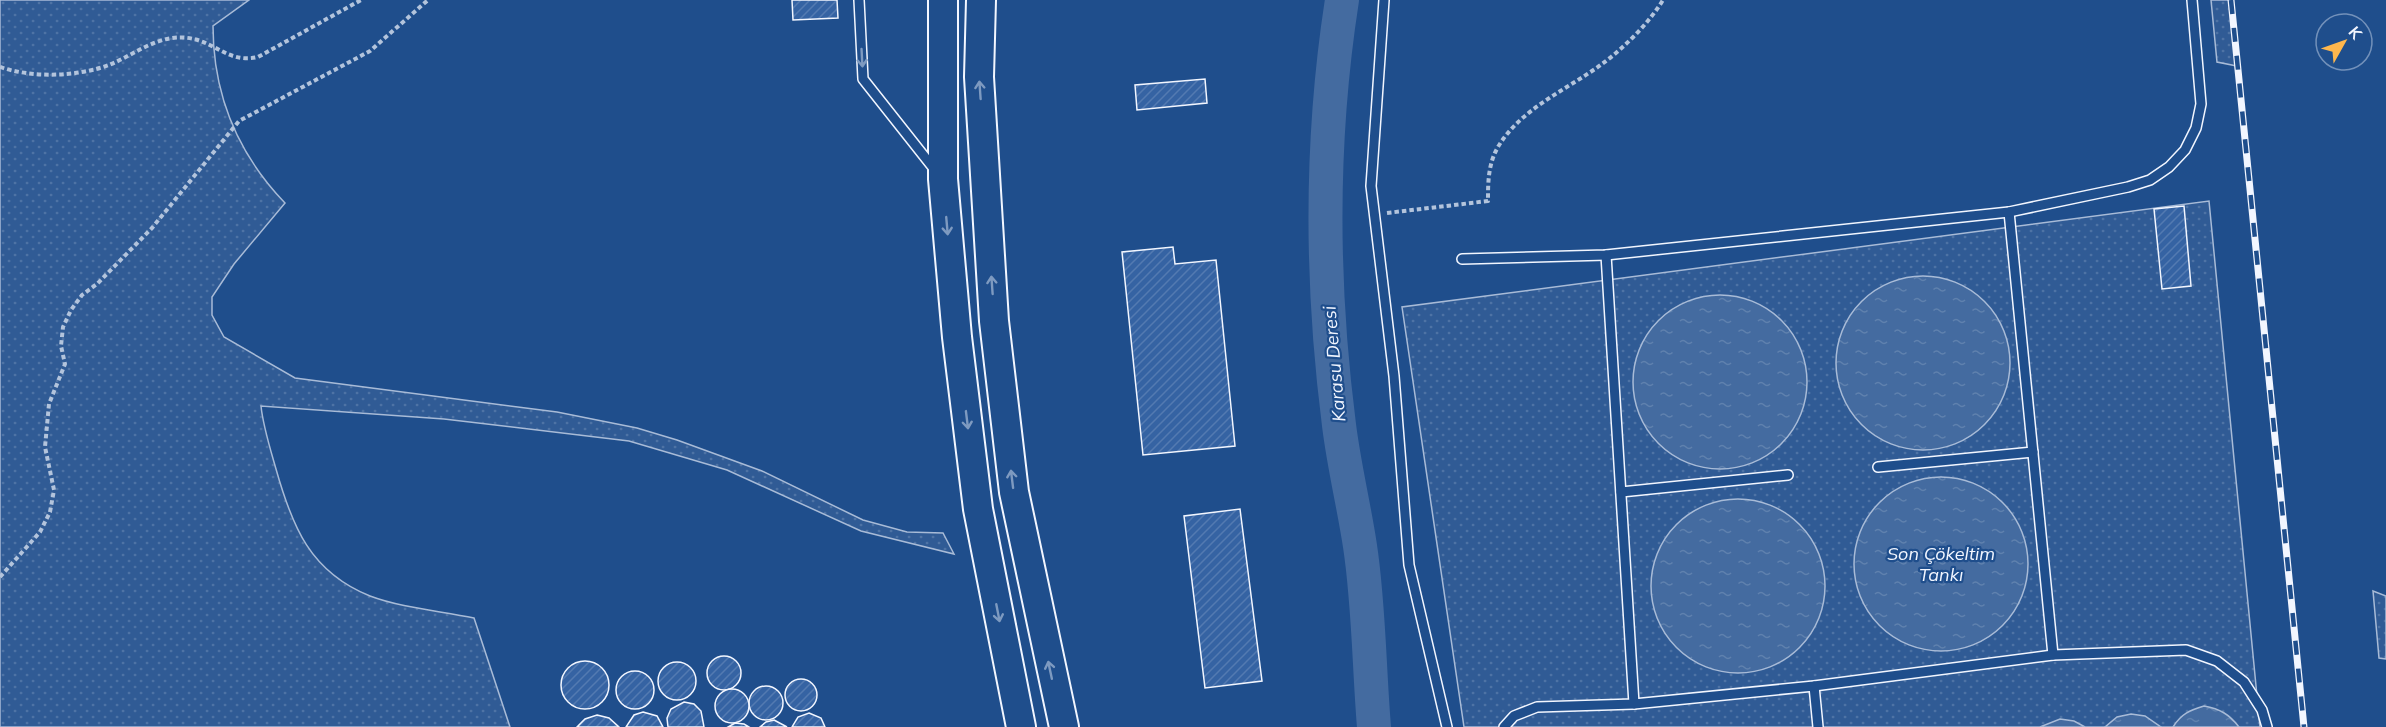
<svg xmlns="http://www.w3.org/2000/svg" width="2386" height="727" font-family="Mulish,sans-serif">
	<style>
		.grass { fill: url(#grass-dots); stroke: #a8bbd7; stroke-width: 1.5 }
		.water { fill: url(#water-ripples); stroke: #a8bbd7; stroke-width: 1.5 }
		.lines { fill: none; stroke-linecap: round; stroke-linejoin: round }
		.river { stroke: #446ba0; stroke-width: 34 }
		.building { fill: url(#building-hatch); stroke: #f2f6ff; stroke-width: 1.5 }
		.service-casing { stroke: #f2f6ff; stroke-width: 12 }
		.trunk-casing { stroke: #f2f6ff; stroke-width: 32 }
		.path { stroke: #b3c4dc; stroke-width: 4; stroke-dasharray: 4.5 3; stroke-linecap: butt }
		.service { stroke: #1f4e8c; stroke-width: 9 }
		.trunk { stroke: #1f4e8c; stroke-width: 28 }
		.rail-casing { stroke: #f2f6ff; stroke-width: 7 }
		.rail { stroke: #1f4e8c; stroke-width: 4.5; stroke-dasharray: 14; stroke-linecap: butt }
		.oneway { stroke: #7e9ac0 }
		.labels { text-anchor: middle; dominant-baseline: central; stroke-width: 4.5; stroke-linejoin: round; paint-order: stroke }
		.water-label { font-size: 18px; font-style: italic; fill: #f2f6ff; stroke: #1f4e8c }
	</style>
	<defs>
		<pattern id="grass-dots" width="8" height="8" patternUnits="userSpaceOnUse" patternTransform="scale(1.5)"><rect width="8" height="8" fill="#305b95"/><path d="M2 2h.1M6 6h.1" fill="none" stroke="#4e73a5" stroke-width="1.8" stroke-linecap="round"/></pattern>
		<pattern id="water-ripples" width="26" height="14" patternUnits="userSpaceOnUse" patternTransform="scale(1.5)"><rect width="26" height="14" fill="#446ba0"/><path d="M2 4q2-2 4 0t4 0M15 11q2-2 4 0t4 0" fill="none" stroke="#5f81ae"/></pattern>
		<pattern id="building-hatch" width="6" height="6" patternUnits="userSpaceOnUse" patternTransform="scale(1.5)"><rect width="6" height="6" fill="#3563a3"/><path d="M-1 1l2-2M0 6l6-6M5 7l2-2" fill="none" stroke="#537ab1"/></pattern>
	</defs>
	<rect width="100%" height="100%" fill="#1f4e8c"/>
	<g class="grass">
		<path d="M0,0H249L213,26C213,95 237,153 285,203L234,264L212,297V315L224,337L295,378L557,412L637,428L677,440L762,471L863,520L907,532L943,533L954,554L861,531L727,470L629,441L444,419L261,406C263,426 270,448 276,469C292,526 310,572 370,596C402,608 441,611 474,618L510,727H0Z"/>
		<path d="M2211,0H2229L2237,66L2217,62Z"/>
		<path d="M2209,201L2260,727H1464L1402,307Z"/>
		<path d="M2373,591L2386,596V659L2379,658Z"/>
	</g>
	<g class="water">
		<circle cx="1923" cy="363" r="87"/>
		<circle cx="1720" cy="382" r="87"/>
		<circle cx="1941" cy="564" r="87"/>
		<circle cx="1738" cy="586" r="87"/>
		<path d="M2204,706C2220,709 2229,714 2239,727H2173C2181,714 2190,710 2204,706Z"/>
		<path d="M2131,714L2145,716L2161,727H2105L2117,717Z"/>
		<path d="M2060,719L2074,721L2085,727H2040Z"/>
	</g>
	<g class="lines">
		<path class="river" d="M1342,0C1320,141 1321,284 1339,425C1344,466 1354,506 1360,546C1369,605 1369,667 1374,727"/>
	</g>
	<g class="building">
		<path d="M792,0H837L838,18L793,20Z"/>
		<path d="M1205,79L1207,103L1137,110L1135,85Z"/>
		<path d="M2184,206L2191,286L2162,289L2154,209Z"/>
		<path d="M1173,247L1175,264L1216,260L1235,446L1143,455L1122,252Z"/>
		<path d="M1240,509L1262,681L1205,688L1184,516Z"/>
		<circle cx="724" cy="673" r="17"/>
		<circle cx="585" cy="685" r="24"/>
		<circle cx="677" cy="681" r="19"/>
		<circle cx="635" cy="690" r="19"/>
		<circle cx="801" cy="695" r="16"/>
		<circle cx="766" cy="703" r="17"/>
		<circle cx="732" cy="706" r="17"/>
		<path d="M684,702L694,704L701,711L704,727H668L667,718L671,709Z"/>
		<path d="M643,712L657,716L663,727H626L634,715Z"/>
		<path d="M809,713L821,718L825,727H792L798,717Z"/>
		<path d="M597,715L609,718L619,727H577L585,719Z"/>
		<path d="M774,720L787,727H760L766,722Z"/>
		<path d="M735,723L744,724L749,727H728Z"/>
	</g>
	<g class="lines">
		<defs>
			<g id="service">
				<path d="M859,0L863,79L935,170"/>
				<path d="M1384,0L1371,186L1394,376L1409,565L1447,727"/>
				<path d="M2009,212L2053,655"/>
				<path d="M1606,255L1634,704"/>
				<path d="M1462,259L1606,255L2009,212L2128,187L2150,180L2169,167L2185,150L2196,128L2201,104L2192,0"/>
				<path d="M1878,467L2033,452"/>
				<path d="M1621,492L1788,475"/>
				<path d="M1814,686L1818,727"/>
				<path d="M1504,727L1514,716L1537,707L1634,704L1814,686L2053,655L2186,650L2217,661L2244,682L2262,710L2267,727"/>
			</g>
			<g id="trunk">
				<path d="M943,0V179L957,337L978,509L1021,727"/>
				<path d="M981,0L979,77L994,321L1014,492L1064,727"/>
			</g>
		</defs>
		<use href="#service" class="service-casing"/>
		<use href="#trunk" class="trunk-casing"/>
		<g class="path">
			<path d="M0,67C32,78 76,77 109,65C129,57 150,41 172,38C212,33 223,65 258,57L361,0"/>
			<path d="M1387,213L1488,201C1488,183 1488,164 1498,147C1520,109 1568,89 1602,64C1624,48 1649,23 1663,0"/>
			<path d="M0,577L40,532L50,512L54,490L45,447L49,404L65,364L61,346L63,327L71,310L82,295L97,284L152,228L239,121L370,51L428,0"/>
		</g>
		<use href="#service" class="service"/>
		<use href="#trunk" class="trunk"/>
		<defs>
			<path id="rail" d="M2231,0L2304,727"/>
		</defs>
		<use href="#rail" class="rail-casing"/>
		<use href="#rail" class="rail"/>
	</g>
	<defs><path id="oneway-shaft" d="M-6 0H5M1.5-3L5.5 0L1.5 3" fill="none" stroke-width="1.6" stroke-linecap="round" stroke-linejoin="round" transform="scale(1.5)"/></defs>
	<g class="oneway">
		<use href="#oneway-shaft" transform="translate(862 58) rotate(87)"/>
		<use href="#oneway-shaft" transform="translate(980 90) rotate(-94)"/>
		<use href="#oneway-shaft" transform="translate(947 226) rotate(85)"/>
		<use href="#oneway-shaft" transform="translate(992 285) rotate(-94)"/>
		<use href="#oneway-shaft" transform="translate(967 420) rotate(83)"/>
		<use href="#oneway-shaft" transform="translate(1012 479) rotate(-97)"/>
		<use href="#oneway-shaft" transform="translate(998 613) rotate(79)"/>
		<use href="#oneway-shaft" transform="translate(1050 670) rotate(-102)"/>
	</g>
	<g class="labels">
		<g class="water-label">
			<text transform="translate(1334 364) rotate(-95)">Karasu Deresi</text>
			<text x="1941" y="553">Son Çökeltim<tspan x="1941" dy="21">Tankı</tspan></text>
		</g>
	</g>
	<g transform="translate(2344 42) rotate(50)"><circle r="28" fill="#1f4e8c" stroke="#7391ba" stroke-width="1.5"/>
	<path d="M0-4.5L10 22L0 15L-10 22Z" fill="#ffb74d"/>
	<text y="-9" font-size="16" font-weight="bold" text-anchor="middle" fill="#f2f6ff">K</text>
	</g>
</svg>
